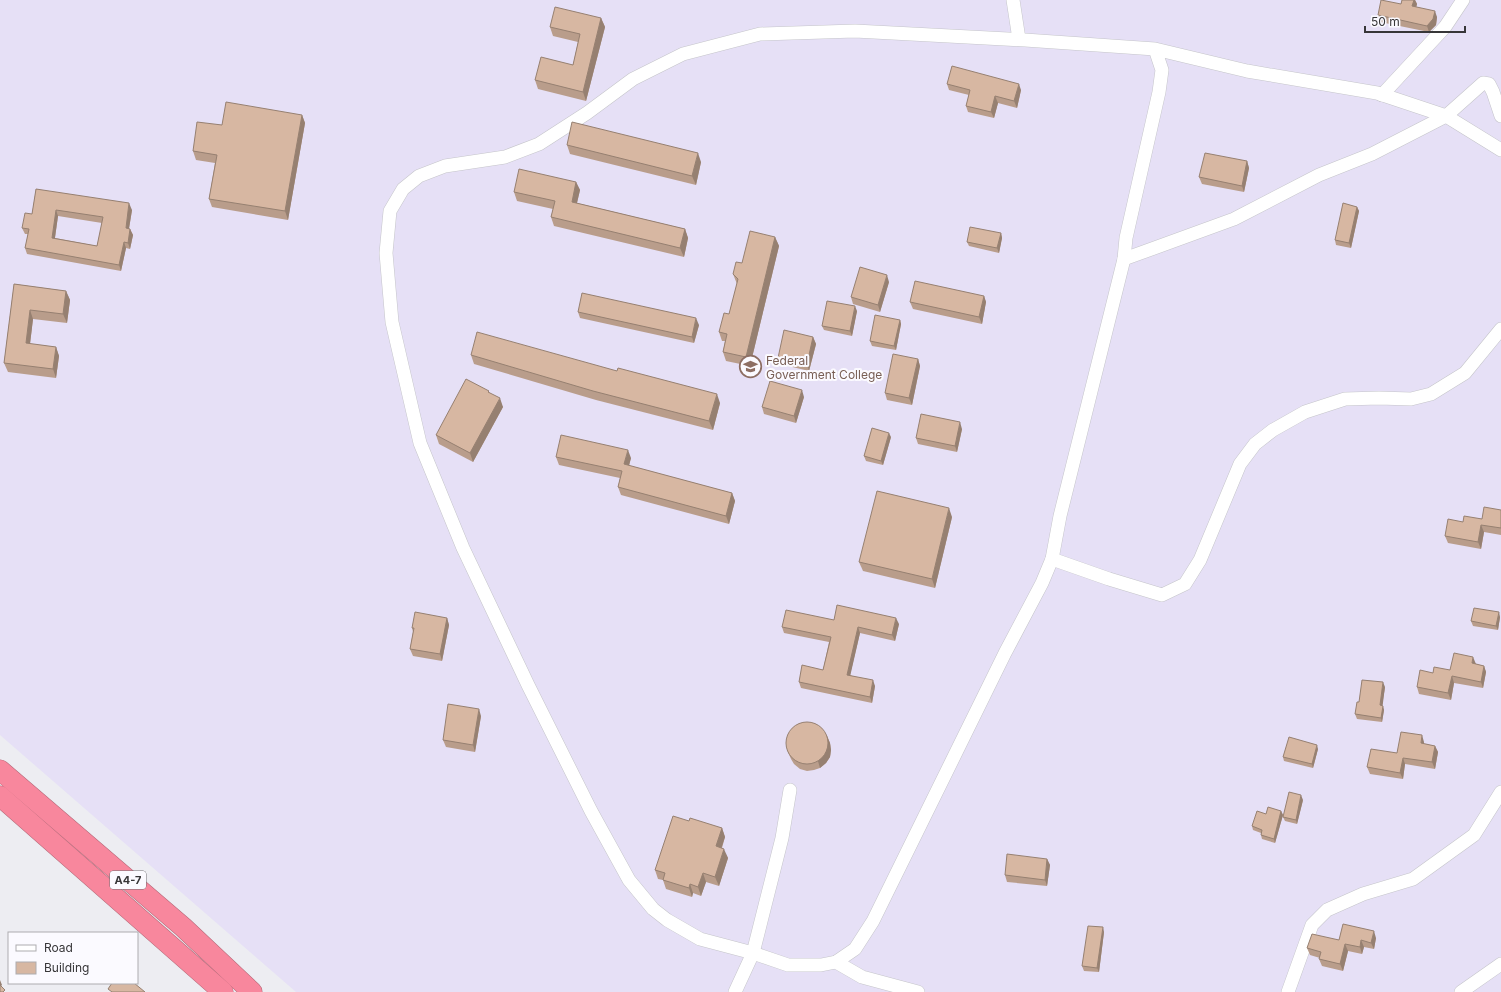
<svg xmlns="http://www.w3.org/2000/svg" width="1501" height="992" font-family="Inter,sans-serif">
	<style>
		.education { fill: #e6e0f6 }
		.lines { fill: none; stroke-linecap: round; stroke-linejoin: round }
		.minor-casing { stroke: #c5c5ca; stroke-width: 14 }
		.highway-casing { stroke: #b46b7a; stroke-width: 21 }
		.minor { stroke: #fff; stroke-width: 13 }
		.highway { stroke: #f8879d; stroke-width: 20 }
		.wall { fill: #b99d8b; fill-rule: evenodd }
		.shaded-wall { fill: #968071 }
		.building { fill: #d7b7a2; stroke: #968071; fill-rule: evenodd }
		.labels { text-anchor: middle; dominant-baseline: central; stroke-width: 4; stroke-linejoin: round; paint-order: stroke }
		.shield { fill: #fbfaff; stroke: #727174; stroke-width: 1 }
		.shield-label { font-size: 11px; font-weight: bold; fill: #373638 }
		.education-label { font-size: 12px; fill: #785e54; stroke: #fbfaff; text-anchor: start }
	</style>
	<rect width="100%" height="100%" fill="#ededf2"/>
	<path class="education" d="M0,0H1501V992H296L0,735Z"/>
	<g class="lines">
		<defs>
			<g id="minor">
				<path d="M1013,0L1019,39"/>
				<path d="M1155,49L1162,70L1159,92L1126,238L1124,259L1060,516L1052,559L1042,583L1005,653L873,921L855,949L836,962L821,965H788L753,953L700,939L667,920L653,909L629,880L591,811L528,685L463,548L420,443L392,322L386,253L390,211L403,189L419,176L445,166L505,157L539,144L587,113L633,79L683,54L760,34L855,31L1025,40L1155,49L1247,71L1377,93L1446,116L1501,150"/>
				<path d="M1382,95L1445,27L1463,0"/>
				<path d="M1124,259L1234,219L1319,175L1372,154L1446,116L1483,83L1489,84L1493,92L1501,116"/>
				<path d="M1052,559L1109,579L1162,595L1185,584L1200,560L1240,464L1255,444L1273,430L1305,412L1345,399L1379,398L1411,399L1431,394L1465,373L1501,329"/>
				<path d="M836,962L862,977L918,992"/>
				<path d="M735,992L753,953L782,838L790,790"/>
				<path d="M1288,992L1312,925L1327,910L1363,894L1413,879L1474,835L1501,792"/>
				<path d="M1461,992L1501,964"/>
			</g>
			<g id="highway">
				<path d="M0,770L183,927L252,992"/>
				<path d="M0,796L223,992"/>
			</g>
		</defs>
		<use href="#minor" class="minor-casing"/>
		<use href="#highway" class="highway-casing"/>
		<use href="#minor" class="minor"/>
		<use href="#highway" class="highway"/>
	</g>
	<g class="wall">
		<path d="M1402,0H1415L1417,4L1416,7L1437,17L1436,25L1429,32L1380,22L1378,15L1401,4Z"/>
		<path d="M601,18L605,27L586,101L538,89L535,80L573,65L578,42L553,36L550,27Z"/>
		<path d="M947,84L1021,90L1017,108L998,103L994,118L968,112L966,106L969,95L949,90Z"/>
		<path d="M302,115L305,123L288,220L212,207L209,199L215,163L196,160L193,151L222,125Z"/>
		<path d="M567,145L701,162L696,185L570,154Z"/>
		<path d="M1247,161L1249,168L1244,192L1202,184L1199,177Z"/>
		<path d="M576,182L580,190L577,203L685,229L688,238L684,257L554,226L551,217L553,209L517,201L514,192Z"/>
		<path d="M36,189L132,210L129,229H130L133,235L130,249L126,248L121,271L27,254L25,248L28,234H25L22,228L32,214ZM58,216L102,223L97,246L55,238Z"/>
		<path d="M1357,207L1359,211L1351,248L1336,245L1335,240Z"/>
		<path d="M1001,233L1002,238L999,253L969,246L967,242Z"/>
		<path d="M775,237L779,246L750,366L726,361L723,352L725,341H722L719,332L729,314L737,284L733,274L742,263Z"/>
		<path d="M889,282L880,312L853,304L851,297Z"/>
		<path d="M14,284L66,291L70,300L67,323L33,319L30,344L56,347L59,356L56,378L8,372L4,363Z"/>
		<path d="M984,296L986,302L982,324L913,309L910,302Z"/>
		<path d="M857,311L852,336L824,330L822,326Z"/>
		<path d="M578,312L699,325L694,343L580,318Z"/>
		<path d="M900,320L901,324L896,350L872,346L870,341Z"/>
		<path d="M813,337L816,344L809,371L780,364L778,358Z"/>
		<path d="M471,355L720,403L713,430L596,400L474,364Z"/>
		<path d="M918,359L920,366L912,405L887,400L885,393Z"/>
		<path d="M489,392L503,407L473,462L439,444L436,435Z"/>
		<path d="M804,397L796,423L764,414L762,407Z"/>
		<path d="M962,429L957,452L918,444L916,438Z"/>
		<path d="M891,437L883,465L866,461L864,456Z"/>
		<path d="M556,457L631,458L629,466L732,493L735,501L729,524L621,495L618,487L620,478L559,465Z"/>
		<path d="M1501,510V535L1484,532L1481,549L1448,543L1445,536L1463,522L1482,519Z"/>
		<path d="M952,517L935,588L863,571L859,562Z"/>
		<path d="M1500,617L1498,630L1473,626L1471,621Z"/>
		<path d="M447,618L449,625L442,661L413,656L410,649L413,632L412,628Z"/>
		<path d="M899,624L895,641L860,633L850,675L875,686L872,703L801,688L799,682L823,670L829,642L784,633L782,627Z"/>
		<path d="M1476,664L1484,666L1486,672L1483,688L1454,683L1451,700L1419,694L1417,687L1433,673L1450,670Z"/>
		<path d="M1385,687L1382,706L1384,710L1382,722L1357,719L1355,714L1359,702Z"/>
		<path d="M481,716L475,752L446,747L443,740Z"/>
		<path d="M827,736L830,743L831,750L830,757L826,763L820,768L814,770L807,771L800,769L794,764L791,759L788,752Z"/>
		<path d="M1424,742V744L1435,746L1438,752L1435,769L1405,764L1403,779L1370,774L1367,767L1397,753Z"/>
		<path d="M1318,749L1313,768L1284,761L1283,757Z"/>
		<path d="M1303,800L1297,824L1285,821L1283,817Z"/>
		<path d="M1281,811L1283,815L1275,843L1262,839L1261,835V833L1253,830L1252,826L1266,814Z"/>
		<path d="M689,821L722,828L725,837L722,848L728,858L719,886L706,882L701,896L693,893L692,897L666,889L663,880L658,879L655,870Z"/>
		<path d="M1047,859L1050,865L1047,886L1007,882L1005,875Z"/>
		<path d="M1104,932L1099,972L1084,971L1082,966Z"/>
		<path d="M1376,938L1374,949L1364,947L1362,954L1348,951L1343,971L1322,966L1319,959L1320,958L1310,955L1307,948L1339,940Z"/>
	</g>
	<g class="shaded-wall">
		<path d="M1414,0H1415L1417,4L1415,12L1412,6Z"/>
		<path d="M1435,11L1437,17L1436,25L1429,32L1427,26Z"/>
		<path d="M601,18L605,27L586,101L583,92Z"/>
		<path d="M1019,84L1021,90L1017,108L1014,101Z"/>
		<path d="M995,96L998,103L994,118L991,112Z"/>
		<path d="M302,115L305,123L288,220L285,211Z"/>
		<path d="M698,153L701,162L696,185L692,176Z"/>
		<path d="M1247,161L1249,168L1244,192L1242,186Z"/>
		<path d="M576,182L580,190L575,211L572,202Z"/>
		<path d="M129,203L132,210L128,234L126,228Z"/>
		<path d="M1357,207L1359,211L1351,248L1349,243Z"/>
		<path d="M56,210L58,216L54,244L52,238Z"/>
		<path d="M130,229L133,235L130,249L128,243Z"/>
		<path d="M685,229L688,238L684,257L680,248Z"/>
		<path d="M1001,233L1002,238L999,253L997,248Z"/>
		<path d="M775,237L779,246L750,366L746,357Z"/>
		<path d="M124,242L126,248L121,271L119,265Z"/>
		<path d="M887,275L889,282L880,312L878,305Z"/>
		<path d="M66,291L70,300L67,323L63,314Z"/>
		<path d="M984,296L986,302L982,324L979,317Z"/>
		<path d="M855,306L857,311L852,336L850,331Z"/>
		<path d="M30,310L33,319L29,352L26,343Z"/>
		<path d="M696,318L699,325L694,343L692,337Z"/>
		<path d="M900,320L901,324L896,350L894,346Z"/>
		<path d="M813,337L816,344L809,371L807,364Z"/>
		<path d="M56,347L59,356L56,378L53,369Z"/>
		<path d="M918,359L920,366L912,405L909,398Z"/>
		<path d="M802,390L804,397L796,423L794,416Z"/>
		<path d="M717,394L720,403L713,430L709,421Z"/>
		<path d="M500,398L503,407L473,462L470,453Z"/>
		<path d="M960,422L962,429L957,452L955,446Z"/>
		<path d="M889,433L891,437L883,465L881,461Z"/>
		<path d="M628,450L631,458L627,472L624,464Z"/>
		<path d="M732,493L735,501L729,524L726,516Z"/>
		<path d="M949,508L952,517L935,588L932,579Z"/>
		<path d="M1481,525L1484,532L1481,549L1478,542Z"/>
		<path d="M1499,612L1500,617L1498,630L1496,626Z"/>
		<path d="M447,618L449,625L442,661L440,654Z"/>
		<path d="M896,618L899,624L895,641L892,635Z"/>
		<path d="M858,627L860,633L849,681L847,675Z"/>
		<path d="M1473,657L1476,664L1475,670L1472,663Z"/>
		<path d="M1484,666L1486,672L1483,688L1481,682Z"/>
		<path d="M1452,676L1454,683L1451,700L1448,693Z"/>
		<path d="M873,680L875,686L872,703L870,697Z"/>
		<path d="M1383,682L1385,687L1382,710L1380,705Z"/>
		<path d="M1383,706L1384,710L1382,722L1381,718Z"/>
		<path d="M479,709L481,716L475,752L473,745Z"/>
		<path d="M1422,735L1424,742L1423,750L1421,743Z"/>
		<path d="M827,736L830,743L831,750L830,757L826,763L820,768L818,761Z"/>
		<path d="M1317,745L1318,749L1313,768L1312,764Z"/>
		<path d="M1435,746L1438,752L1435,769L1432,762Z"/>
		<path d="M1403,758L1405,764L1403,779L1400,773Z"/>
		<path d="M1301,795L1303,800L1297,824L1296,820Z"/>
		<path d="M1281,811L1283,815L1275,843L1274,839Z"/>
		<path d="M722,828L725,837L719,855L716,846Z"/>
		<path d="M724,849L728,858L719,886L715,877Z"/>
		<path d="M1047,859L1050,865L1047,886L1045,880Z"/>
		<path d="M703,873L706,882L701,896L698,887Z"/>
		<path d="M690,884L693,893L692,897L689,888Z"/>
		<path d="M1103,927L1104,932L1099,972L1097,968Z"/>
		<path d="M1374,931L1376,938L1374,949L1371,943Z"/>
		<path d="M1361,940L1364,947L1362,954L1360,947Z"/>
		<path d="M1345,944L1348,951L1343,971L1340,964Z"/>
		<path d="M0,980L2,985L0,987Z"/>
	</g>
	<g class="building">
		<path d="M1381,0L1401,4L1402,0H1414L1412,6L1435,11L1433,19L1427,26L1378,15Z"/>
		<path d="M555,7L601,18L583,92L535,80L541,57L573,65L580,34L550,27Z"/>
		<path d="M952,66L1019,84L1014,101L995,96L991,112L966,106L970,90L947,84Z"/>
		<path d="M226,102L302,115L285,211L209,199L217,155L193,151L197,122L222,125Z"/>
		<path d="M572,122L698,153L692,176L567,145Z"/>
		<path d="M1205,153L1247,161L1242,186L1199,177Z"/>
		<path d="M519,169L576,182L572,202L685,229L680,248L551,217L555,201L514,192Z"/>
		<path d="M36,189L129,203L126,228L130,229L128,243L124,242L119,265L25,248L29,229L22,228L25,213L32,214ZM56,210L103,217L97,246L52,238Z"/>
		<path d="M1343,203L1357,207L1349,243L1335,240Z"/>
		<path d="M970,227L1001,233L997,248L967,242Z"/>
		<path d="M750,231L775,237L746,357L723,352L727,334L719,332L724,313L729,314L738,279L733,274L736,262L742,263Z"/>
		<path d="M860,267L887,275L878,305L851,297Z"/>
		<path d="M915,281L984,296L979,317L910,302Z"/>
		<path d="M14,284L66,291L63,314L30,310L26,343L56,347L53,369L4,363Z"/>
		<path d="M582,293L696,318L692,337L578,312Z"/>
		<path d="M827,301L855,306L850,331L822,326Z"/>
		<path d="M875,315L900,320L894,346L870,341Z"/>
		<path d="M784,330L813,337L807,364L778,358Z"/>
		<path d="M477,332L617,371L618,368L717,394L709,421L593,391L471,355Z"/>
		<path d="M893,354L918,359L909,398L885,393Z"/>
		<path d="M466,379L489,391L488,392L500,398L470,453L436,435Z"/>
		<path d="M770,381L802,390L794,416L762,407Z"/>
		<path d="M921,414L960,422L955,446L916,438Z"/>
		<path d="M872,428L889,433L881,461L864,456Z"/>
		<path d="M561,435L628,450L624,464L732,493L726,516L618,487L622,471L556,457Z"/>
		<path d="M877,491L949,508L932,579L859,562Z"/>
		<path d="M1484,507L1501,510V528L1481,525L1478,542L1445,536L1448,519L1463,522L1464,516L1482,519Z"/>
		<path d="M837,605L896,618L892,635L858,627L847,675L873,680L870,697L799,682L802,665L823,670L831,637L782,627L786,610L834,620Z"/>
		<path d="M1474,608L1499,612L1496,626L1471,621Z"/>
		<path d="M415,612L447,618L440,654L410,649L414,628H412Z"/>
		<path d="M1454,653L1473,657L1472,663L1484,666L1481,682L1452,676L1448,693L1417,687L1420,670L1433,673L1434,667L1450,670Z"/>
		<path d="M1362,680L1383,682L1380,705L1383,706L1381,718L1355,714L1357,702H1359Z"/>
		<path d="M448,704L479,709L473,745L443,740Z"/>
		<circle cx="807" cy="743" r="21"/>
		<path d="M1401,732L1422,735L1421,743L1435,746L1432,762L1403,758L1400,773L1367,767L1371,749L1397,753Z"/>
		<path d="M1289,737L1317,745L1312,764L1283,757Z"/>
		<path d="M1289,792L1301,795L1296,820L1283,817Z"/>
		<path d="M1268,807L1281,811L1274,839L1261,835L1262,830L1252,826L1257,811L1266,814Z"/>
		<path d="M673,816L689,821L690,818L722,828L716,846L724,849L715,877L703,873L698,887L690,884L689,888L663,880L665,873L655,870Z"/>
		<path d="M1007,854L1047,859L1045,880L1005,875Z"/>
		<path d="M1343,924L1374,931L1371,943L1361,940L1360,947L1345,944L1340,964L1319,959L1321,952L1307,948L1312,934L1339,940Z"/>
		<path d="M1088,926L1103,927L1097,968L1082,966Z"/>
		<path d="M112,983H134L145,992H112L108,989Z"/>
		<path d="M0,985L5,990L3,992H0Z"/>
	</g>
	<defs>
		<symbol id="school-ring" viewBox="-11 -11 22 22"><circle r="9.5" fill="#fbfaff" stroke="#8d6e63" stroke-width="1.5"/><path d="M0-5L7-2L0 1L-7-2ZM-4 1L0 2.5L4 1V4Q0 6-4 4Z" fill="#8d6e63"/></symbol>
	</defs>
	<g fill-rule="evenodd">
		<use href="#school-ring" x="738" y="354" width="25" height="25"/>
	</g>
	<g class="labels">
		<rect class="shield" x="110" y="871" width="36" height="18" rx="3"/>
		<g class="shield-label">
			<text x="128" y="880">A4-7</text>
		</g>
		<g class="education-label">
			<text x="766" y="360">Federal<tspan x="766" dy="14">Government College</tspan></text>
		</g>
	</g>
	<rect x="8" y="932" width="130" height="52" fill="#fbfaff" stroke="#adacaf"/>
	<rect x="16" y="945" width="20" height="6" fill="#ffffff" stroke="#adacaf"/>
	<text x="44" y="952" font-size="12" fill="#373638">Road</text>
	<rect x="16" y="962" width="20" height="12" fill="#d7b7a2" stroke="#adacaf"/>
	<text x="44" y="972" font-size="12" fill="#373638">Building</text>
	<path d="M1365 26v6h100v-6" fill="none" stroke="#373638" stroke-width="2"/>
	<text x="1371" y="26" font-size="12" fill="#373638" stroke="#fbfaff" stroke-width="3" paint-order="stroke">50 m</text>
</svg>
